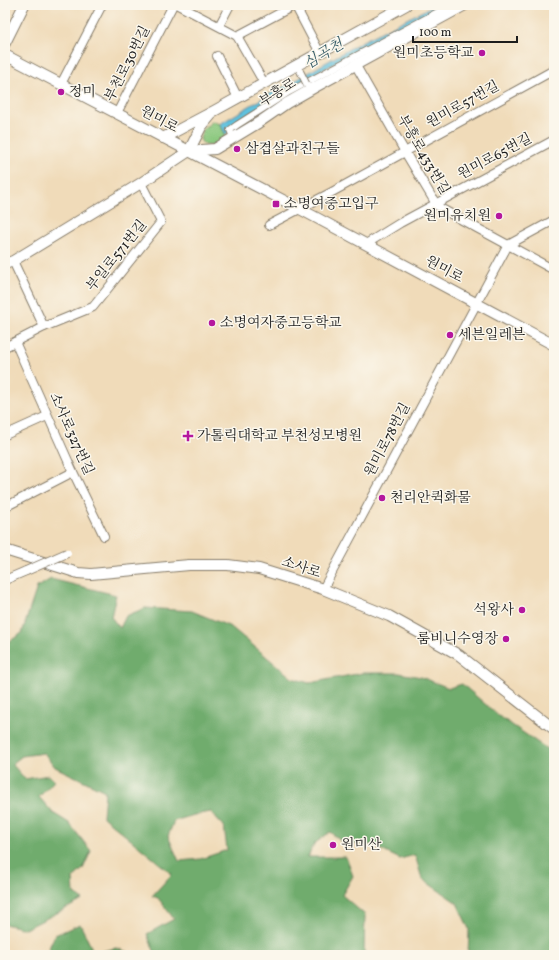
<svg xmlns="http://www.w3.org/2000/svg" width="559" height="960" font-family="Vollkorn,'Noto Serif KR',serif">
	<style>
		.green { fill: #8ac87e; stroke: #53724d }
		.forest { fill: #6fac6d; stroke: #466444; fill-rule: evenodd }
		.water { fill: #61c2df; stroke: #3e6f7e }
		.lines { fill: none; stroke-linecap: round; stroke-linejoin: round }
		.pedestrian-casing { stroke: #867c6a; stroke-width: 8 }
		.minor-casing { stroke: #867c6a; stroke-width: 10 }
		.tertiary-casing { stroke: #867c6a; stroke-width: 12 }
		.pedestrian { stroke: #fff; stroke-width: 6 }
		.minor { stroke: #fff; stroke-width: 8 }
		.tertiary { stroke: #fff; stroke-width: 10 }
		.pedestrian-bridge-casing { stroke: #867c6a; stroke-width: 8; stroke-linecap: butt }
		.minor-bridge-casing { stroke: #867c6a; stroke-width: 10; stroke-linecap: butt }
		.pedestrian-bridge { stroke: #fff; stroke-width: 6 }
		.minor-bridge { stroke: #fff; stroke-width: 8 }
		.poi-dot { fill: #b5179e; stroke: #fbf7ec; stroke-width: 1.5 }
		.labels { text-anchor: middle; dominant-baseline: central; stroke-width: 3; stroke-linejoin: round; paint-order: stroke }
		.poi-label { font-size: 14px; fill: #1c1c1c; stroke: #fbf7ec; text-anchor: start }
		.street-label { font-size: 14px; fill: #1c1c1c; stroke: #fbf7ec }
		.water-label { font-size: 15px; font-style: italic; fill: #385e6a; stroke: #fbf7ec }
	</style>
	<rect width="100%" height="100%" fill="#fbf7ec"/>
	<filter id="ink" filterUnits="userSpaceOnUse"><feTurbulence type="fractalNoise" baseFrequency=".025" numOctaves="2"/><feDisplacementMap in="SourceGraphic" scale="8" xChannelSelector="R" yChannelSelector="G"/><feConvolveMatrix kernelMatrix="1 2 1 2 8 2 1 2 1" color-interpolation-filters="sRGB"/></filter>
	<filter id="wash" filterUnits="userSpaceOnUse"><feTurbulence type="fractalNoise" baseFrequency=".012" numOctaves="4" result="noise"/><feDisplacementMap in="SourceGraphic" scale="16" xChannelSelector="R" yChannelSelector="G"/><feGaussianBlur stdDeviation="0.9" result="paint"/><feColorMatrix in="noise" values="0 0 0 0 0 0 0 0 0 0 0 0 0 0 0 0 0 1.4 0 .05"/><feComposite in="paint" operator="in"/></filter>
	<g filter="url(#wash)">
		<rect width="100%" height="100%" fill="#f0dbb9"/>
		<path class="green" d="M213,121L215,122L220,124L226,135L225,136V138C217,143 206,152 200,139L203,129Z"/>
		<g class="forest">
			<path d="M51,579L116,595L111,617L120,628L126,616L145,608L192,611L231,627L292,678L309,683L362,673H399L421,677L449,688L462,684L499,716L550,751L554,756V955H468L469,929L457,903L422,879L415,855L400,859L371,845L343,843L330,832L314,844L308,857H346L353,876L342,895L365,915L364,955H152L155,953L147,934L174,919L158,898L152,896L172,874L103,817L105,791L55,767L44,753L22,756L12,764L25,779L49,775L54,781L39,797L53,813L69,823L91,851L83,869L73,878L74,894L83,900L25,929L5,924V642L7,643L22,633L37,587ZM211,812L224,826L227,850L200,859L179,861L168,836L174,821L194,815Z"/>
			<path d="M80,924L94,953L116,948L136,955H49L48,950L55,935Z"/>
		</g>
		<path class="water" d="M435,5H449L385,39L367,46L344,58L288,89L235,123L226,135L220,124L266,96L295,81L320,66L363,41Z"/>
	</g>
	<g filter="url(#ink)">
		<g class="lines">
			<defs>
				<path id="pedestrian" d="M232,135L230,130L237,125L289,92L451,5"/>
				<g id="minor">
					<path d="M178,5L237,36L264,83"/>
					<path d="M295,5L320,53"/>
					<path d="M219,26L230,5"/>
					<path d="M237,36L295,5"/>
					<path d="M217,56L238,98"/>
					<path d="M355,64L405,152L436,204L440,208L554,270"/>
					<path d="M61,84L102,5"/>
					<path d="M117,113L173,5"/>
					<path d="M269,225L332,192L554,70"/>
					<path d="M366,244L400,223L554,140"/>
					<path d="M13,261L44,327"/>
					<path d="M15,342L73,472L104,536"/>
					<path d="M5,347L44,327L93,307L161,222L141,183"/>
					<path d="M5,435L47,416"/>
					<path d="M5,507L73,472"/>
					<path d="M5,580L26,571"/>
					<path d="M323,589L508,245L554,220"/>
				</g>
				<g id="tertiary">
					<path d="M5,43L24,5"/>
					<path d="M5,55L300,209L554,345"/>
					<path d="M163,138L214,111L406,5"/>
					<path d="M189,151L215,149L258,123L287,103L317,86L465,5"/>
					<path d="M5,264L13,261L141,183L189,151L201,127L211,115"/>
					<path d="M5,550L78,573L91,574L189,565H228L259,569L323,589L389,616L459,655L554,729"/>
				</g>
			</defs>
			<use href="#pedestrian" class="pedestrian-casing"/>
			<use href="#minor" class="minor-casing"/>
			<use href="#tertiary" class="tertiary-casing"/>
			<use href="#pedestrian" class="pedestrian"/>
			<use href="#minor" class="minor"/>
			<use href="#tertiary" class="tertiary"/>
			<defs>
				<path id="pedestrian-bridge" d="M300,71L307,85"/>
				<path id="minor-bridge" d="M26,571L67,553"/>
			</defs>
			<use href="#pedestrian-bridge" class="pedestrian-bridge-casing"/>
			<use href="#minor-bridge" class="minor-bridge-casing"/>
			<use href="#pedestrian-bridge" class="pedestrian-bridge"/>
			<use href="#minor-bridge" class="minor-bridge"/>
		</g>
	</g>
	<g class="poi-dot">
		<circle cx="482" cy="53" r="4"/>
		<circle cx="61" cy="92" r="4"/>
		<circle cx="237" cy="149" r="4"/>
		<rect x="272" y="200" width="8" height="8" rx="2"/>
		<circle cx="499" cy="216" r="4"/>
		<circle cx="212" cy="323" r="4"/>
		<circle cx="450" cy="335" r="4"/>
		<path d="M186 430h4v4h4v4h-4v4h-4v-4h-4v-4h4z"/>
		<circle cx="382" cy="498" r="4"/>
		<circle cx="522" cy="610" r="4"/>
		<circle cx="506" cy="639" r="4"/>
		<circle cx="333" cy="845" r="4"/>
	</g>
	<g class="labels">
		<g class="poi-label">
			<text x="474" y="53" text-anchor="end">원미초등학교</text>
			<text x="69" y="92">정미</text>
			<text x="245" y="149">삼겹살과친구들</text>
			<text x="284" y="204">소명여중고입구</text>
			<text x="491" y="216" text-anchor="end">원미유치원</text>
			<text x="220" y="323">소명여자중고등학교</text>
			<text x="458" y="335">세븐일레븐</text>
			<text x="197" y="436">가톨릭대학교 부천성모병원</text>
			<text x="390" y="498">천리안퀵화물</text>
			<text x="514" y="610" text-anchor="end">석왕사</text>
			<text x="498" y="639" text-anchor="end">룸비니수영장</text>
			<text x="341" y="845">원미산</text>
		</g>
		<g class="street-label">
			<text transform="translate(128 64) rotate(-63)">부천로30번길</text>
			<text transform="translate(278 93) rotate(-32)">부흥로</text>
			<text transform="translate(463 105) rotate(-29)">원미로57번길</text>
			<text transform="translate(159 120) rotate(28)">원미로</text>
			<text transform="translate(423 155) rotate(60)">부흥로433번길</text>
			<text transform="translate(495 157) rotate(-28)">원미로65번길</text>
			<text transform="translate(117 256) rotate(-51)">부일로571번길</text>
			<text transform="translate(444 270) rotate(28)">원미로</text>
			<text transform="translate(71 434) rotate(66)">소사로327번길</text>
			<text transform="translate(388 440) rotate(-62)">원미로78번길</text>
			<text transform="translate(301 568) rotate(18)">소사로</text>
		</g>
		<g class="water-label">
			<text transform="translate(324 55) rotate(-31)">심곡천</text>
		</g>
	</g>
	<rect width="559" height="960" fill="none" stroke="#fbf7ec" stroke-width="20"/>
	<path d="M413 36v6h104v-6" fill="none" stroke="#1c1c1c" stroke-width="2"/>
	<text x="419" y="36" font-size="12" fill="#1c1c1c" stroke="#fbf7ec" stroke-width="3" paint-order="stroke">100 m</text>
</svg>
